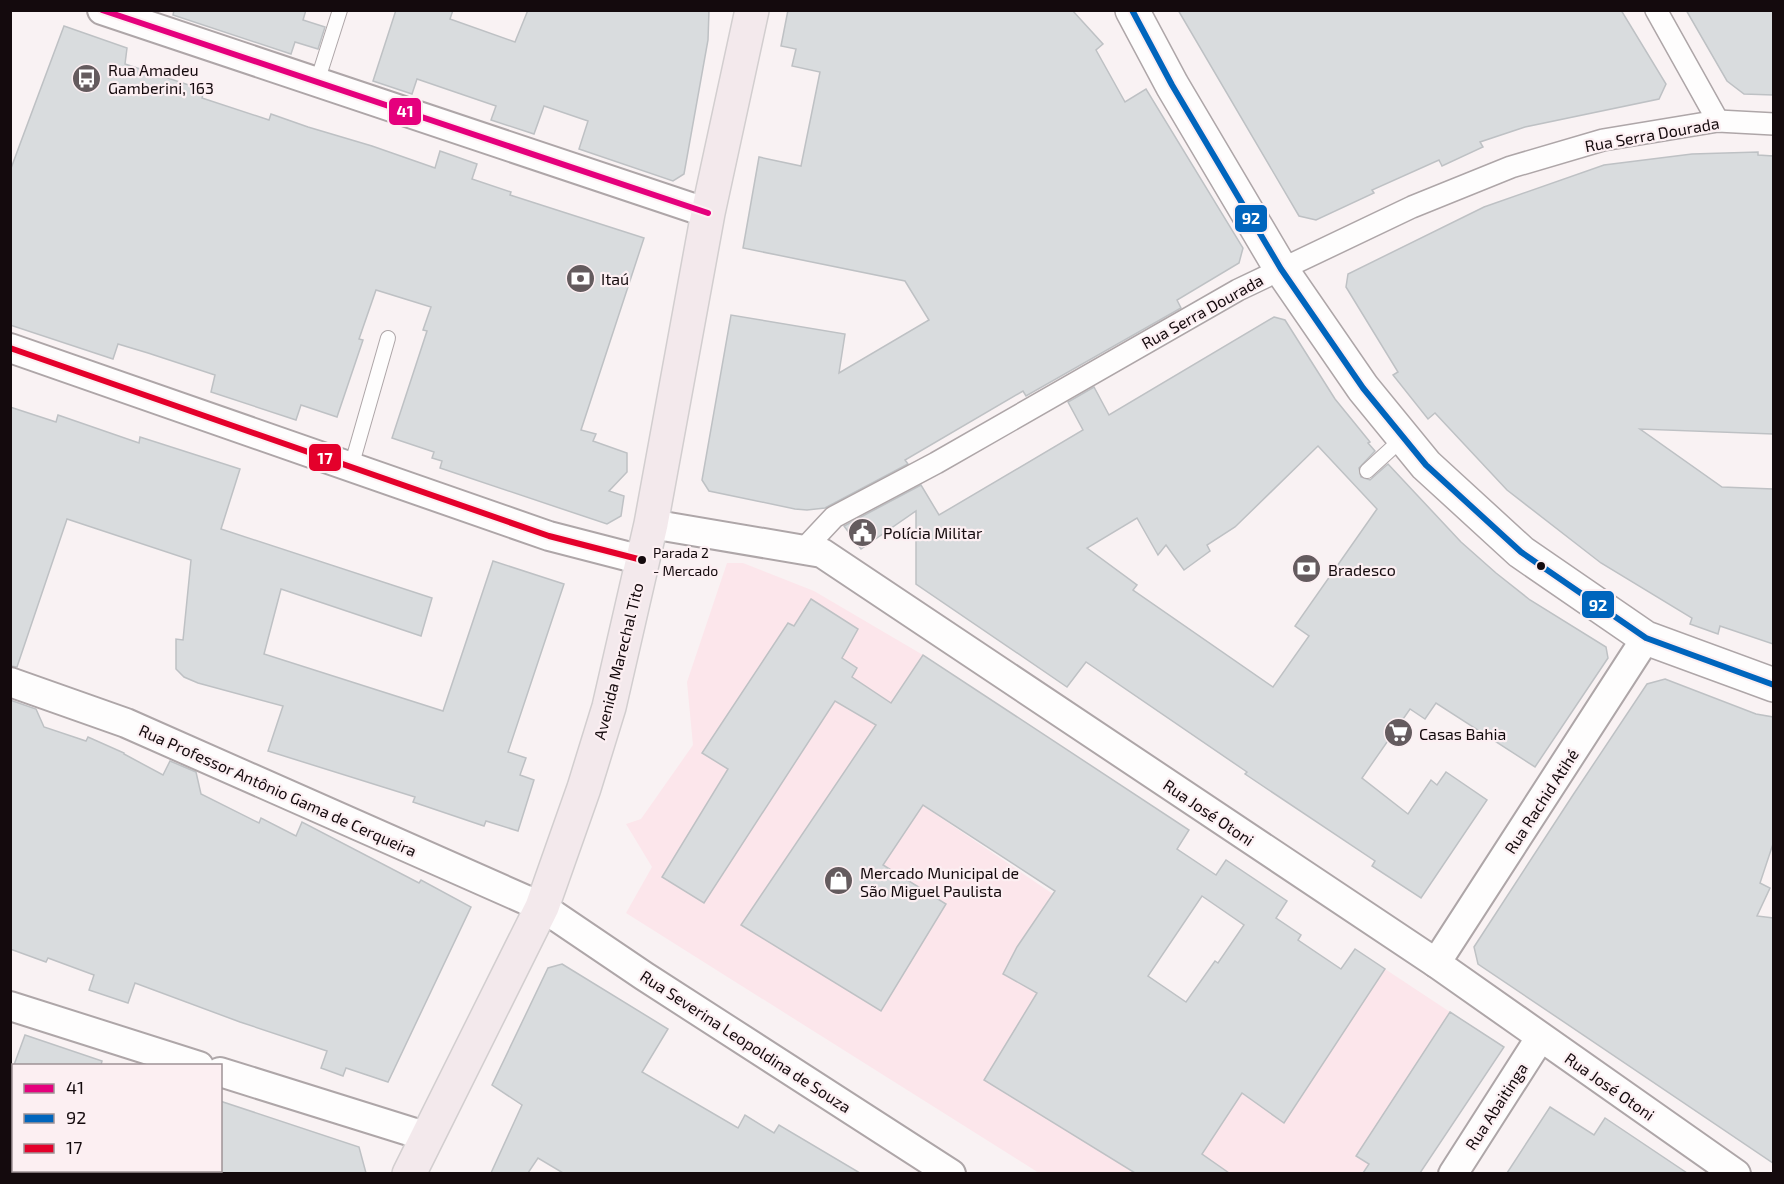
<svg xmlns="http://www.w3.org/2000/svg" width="1784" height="1184" font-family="'Exo 2',sans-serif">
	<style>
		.built { fill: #fce6eb }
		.building { fill: #d9dcde; stroke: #bec1c4; stroke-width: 1.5; fill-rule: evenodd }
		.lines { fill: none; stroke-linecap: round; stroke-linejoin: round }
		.service-casing { stroke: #aea6a8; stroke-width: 16 }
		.pedestrian-casing { stroke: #aea6a8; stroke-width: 24 }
		.minor-casing { stroke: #aea6a8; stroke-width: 32 }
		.secondary-casing { stroke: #aea6a8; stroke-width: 36 }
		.primary-casing { stroke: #d2cecf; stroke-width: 36 }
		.service { stroke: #fefdfd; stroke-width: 14 }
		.pedestrian { stroke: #fefdfd; stroke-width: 21 }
		.minor { stroke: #fefdfd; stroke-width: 28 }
		.secondary { stroke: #fefdfd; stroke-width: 33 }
		.primary { stroke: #f3e9ec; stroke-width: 33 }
		.bus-1-casing { stroke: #fceff2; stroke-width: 10 }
		.bus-2-casing { stroke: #fceff2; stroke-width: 10 }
		.bus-3-casing { stroke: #fceff2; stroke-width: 10 }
		.bus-1 { stroke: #e5007d; stroke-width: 6 }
		.bus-2 { stroke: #0065bd; stroke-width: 6 }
		.bus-3 { stroke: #e4002b; stroke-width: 6 }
		.bus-dot { fill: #140a0d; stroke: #fceff2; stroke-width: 2 }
		.labels { text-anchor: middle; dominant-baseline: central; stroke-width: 4.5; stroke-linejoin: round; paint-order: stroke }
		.bus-label { font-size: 14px; fill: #140a0d; stroke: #fceff2; text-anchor: start }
		.poi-label { font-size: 16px; fill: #140a0d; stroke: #fceff2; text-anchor: start }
		.street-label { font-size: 16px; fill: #140a0d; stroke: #fceff2 }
		.line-badge { stroke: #fceff2; stroke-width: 2 }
		.badge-label { font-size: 16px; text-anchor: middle; font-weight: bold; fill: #fff }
	</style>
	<rect width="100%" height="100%" fill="#f9f2f3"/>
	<path class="built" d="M727,563H743L814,591L923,655L812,821L891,784L1053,894L1030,928L1295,1107L1385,969L1450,1012L1357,1155L1369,1164L1362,1173L1313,1174L1310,1171L1309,1174L1039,1173L626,913L652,867L626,824L641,819L693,745L687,682Z"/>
	<g class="building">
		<path d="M174,10H306L303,20L325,27L318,49L295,42L291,54L173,15Z"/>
		<path d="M396,10H453L450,19L515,42L528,10H709L708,40L684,174L673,181L579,149L588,121L544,106L534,134L491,120L496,106L417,79L412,94L373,81Z"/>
		<path d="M788,10H1072L1103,44L1096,50L1125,102L1146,89L1243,248L1239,263L1177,300L1181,308L1026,396L1023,391L905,460L908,464L825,508L807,510L795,509L709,491L702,480L731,315L845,334L839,373L929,320L905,281L743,248L759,157L801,166L820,72L792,66L796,49L781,46Z"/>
		<path d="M1178,10H1621L1666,84L1659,99L1525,127L1480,142L1483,147L1442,166L1439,160L1372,190L1374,193L1316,220L1299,216Z"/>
		<path d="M1686,10H1773V95L1744,94L1727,81Z"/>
		<path d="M64,26L127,48L125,64L204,90L202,98L269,120L271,114L308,127L372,146L435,168L440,151L477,164L472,179L511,192L510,195L644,238L581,430L596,434L593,441L627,453V472L609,491L624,496L621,516L607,524L440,468L442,461L432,458L434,452L392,438L427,331L423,330L431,307L376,290L359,339L363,340L337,417L301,405L296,420L211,392L215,375L148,353L118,344L113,359L10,325V171Z"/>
		<path d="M1758,152V155L1773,156V434L1640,429L1722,487L1773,489V644L1720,626L1718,634L1690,624L1692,618L1601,563L1507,490L1435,413L1428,419L1393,375L1398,372L1346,287L1348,274L1484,207L1604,165L1692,154Z"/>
		<path d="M1274,317L1285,320L1335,399L1370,442L1368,443L1375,451L1359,468L1361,477L1370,480L1388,464L1461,542L1496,573L1530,600L1606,647L1608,658L1535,767L1436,703L1425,719L1410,709L1362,778L1408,814L1431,780L1437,785L1446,772L1487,800L1421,898L1372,866L1375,861L1245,774L1247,772L1086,662L1067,687L916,584V511L861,549L844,526L921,485L939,515L1083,430L1068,402L1094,387L1109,415ZM1318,446L1377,509L1295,626L1309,636L1273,687L1133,590L1137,585L1087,548L1137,518L1158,555L1166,545L1184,570L1210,551L1207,545L1235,527Z"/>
		<path d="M10,407L56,422L58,415L139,443L140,437L240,469L221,529L432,598L421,636L281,589L264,654L443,711L493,561L564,584L508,752L526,758L520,775L534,780L518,831L486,821L484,826L413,802L415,797L268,751L283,706L198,683L184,677L176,669V639L183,640L191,560L67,519L17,667L10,666Z"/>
		<path d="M811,599L858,629L842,658L857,668L852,677L891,703L923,655L1189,830L1177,849L1216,875L1226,860L1287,901L1276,918L1301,935L1298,940L1341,969L1355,949L1385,969L1284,1123L1242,1093L1202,1154L1229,1173H1135L984,1080L1037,993L1003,974L1017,947L1055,891L923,805L883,865L946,904L881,1011L741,925L876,725L835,701L704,903L662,877L728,769L702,753L788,623L794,626ZM1202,896L1244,925L1218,963L1215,961L1186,1002L1148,976Z"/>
		<path d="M1665,679L1756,714L1773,717V844L1760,883L1770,888L1757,916L1773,918V1163L1478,964L1474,947L1573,795L1647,684Z"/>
		<path d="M10,700L36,709L44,727L86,741L88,737L124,753V754L163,775L170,761L196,772L201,794L259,823L261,818L296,836L302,822L419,883L421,880L471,907L388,1082L346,1068L343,1076L321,1068L327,1051L240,1022L135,983L128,1003L89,990L94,975L48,958L46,962L10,949Z"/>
		<path d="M562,964L668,1029L642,1072L738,1128L745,1115L774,1133L779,1125L860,1173H563L538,1158L528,1173H491L522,1105L492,1085L548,968Z"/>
		<path d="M1450,1012L1504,1047L1420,1173H1363L1369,1164L1356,1156Z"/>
		<path d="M25,1035L102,1061L101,1065H14Z"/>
		<path d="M220,1101L359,1147L366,1173H220Z"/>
		<path d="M1550,1107L1594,1135L1605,1118L1687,1173H1507Z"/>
	</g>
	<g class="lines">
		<defs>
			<g id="service">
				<path d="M317,82L340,10"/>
				<path d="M351,467L388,338"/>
				<path d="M1367,471L1403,438"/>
			</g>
			<g id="pedestrian">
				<path d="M1656,10L1718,121"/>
				<path d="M804,549L834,517L936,463L1238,290L1412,207L1511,167L1603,140L1718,121L1774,124"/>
			</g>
			<g id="minor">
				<path d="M102,10L708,213"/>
				<path d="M10,348L549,536L642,560"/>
				<path d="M651,524L822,553L1436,963L1736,1174"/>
				<path d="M10,682L126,723L542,907L644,976L951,1174"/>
				<path d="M1436,963L1646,638"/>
				<path d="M10,1006L199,1066"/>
				<path d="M220,1072L428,1137"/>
				<path d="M1453,1174L1540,1038"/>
			</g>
			<path id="secondary" d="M1132,10L1172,85L1281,269L1363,388L1426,465L1521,552L1646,638L1774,685"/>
			<path id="primary" d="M409,1174L542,907L584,788L609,707L651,524L708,213L752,10"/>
		</defs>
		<use href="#service" class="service-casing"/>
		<use href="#pedestrian" class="pedestrian-casing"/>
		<use href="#minor" class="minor-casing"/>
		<use href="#secondary" class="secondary-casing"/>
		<use href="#primary" class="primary-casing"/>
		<use href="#service" class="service"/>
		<use href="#pedestrian" class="pedestrian"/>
		<use href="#minor" class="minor"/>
		<use href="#secondary" class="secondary"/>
		<use href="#primary" class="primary"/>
		<defs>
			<path id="bus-1" d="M102,10L708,213"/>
			<path id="bus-2" d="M1132,10L1172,85L1281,269L1363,388L1426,465L1521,552L1646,638L1774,685"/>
			<path id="bus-3" d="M10,348L549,536L642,560"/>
		</defs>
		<use href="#bus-1" class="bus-1-casing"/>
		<use href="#bus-2" class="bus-2-casing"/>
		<use href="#bus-3" class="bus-3-casing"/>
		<use href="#bus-1" class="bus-1"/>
		<use href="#bus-2" class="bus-2"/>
		<use href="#bus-3" class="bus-3"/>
	</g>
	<defs>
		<symbol id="bus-disc" viewBox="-11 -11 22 22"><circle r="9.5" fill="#645b5e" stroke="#fceff2"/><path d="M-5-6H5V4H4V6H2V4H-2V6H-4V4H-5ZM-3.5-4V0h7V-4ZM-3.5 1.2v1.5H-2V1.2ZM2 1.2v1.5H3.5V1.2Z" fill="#fff"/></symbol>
		<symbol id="bank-disc" viewBox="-11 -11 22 22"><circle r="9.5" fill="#645b5e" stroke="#fceff2"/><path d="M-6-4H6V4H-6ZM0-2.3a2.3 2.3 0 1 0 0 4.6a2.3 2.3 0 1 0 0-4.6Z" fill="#fff"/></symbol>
		<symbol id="civic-disc" viewBox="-11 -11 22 22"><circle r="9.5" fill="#645b5e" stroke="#fceff2"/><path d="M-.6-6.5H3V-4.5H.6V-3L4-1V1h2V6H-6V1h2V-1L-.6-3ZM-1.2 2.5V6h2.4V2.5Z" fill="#fff"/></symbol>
		<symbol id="supermarket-disc" viewBox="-11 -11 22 22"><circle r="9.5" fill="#645b5e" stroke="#fceff2"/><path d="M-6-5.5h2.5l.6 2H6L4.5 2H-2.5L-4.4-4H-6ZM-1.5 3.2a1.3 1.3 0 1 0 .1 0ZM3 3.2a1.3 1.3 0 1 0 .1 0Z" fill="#fff"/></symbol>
		<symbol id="shop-disc" viewBox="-11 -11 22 22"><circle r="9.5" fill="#645b5e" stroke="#fceff2"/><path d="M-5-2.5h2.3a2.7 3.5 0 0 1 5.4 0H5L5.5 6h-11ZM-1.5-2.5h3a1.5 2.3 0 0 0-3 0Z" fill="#fff"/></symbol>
	</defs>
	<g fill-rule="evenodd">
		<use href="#bus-disc" x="70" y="62" width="33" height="33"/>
		<use href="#bank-disc" x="564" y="262" width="33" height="33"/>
		<use href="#civic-disc" x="846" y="516" width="33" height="33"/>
		<use href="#bank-disc" x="1290" y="552" width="33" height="33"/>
		<use href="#supermarket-disc" x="1382" y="716" width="33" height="33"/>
		<use href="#shop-disc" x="822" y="864" width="33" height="33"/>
	</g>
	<g class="bus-dot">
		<circle cx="642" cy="560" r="5"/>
		<circle cx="1541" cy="566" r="5"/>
	</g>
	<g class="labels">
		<g class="bus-label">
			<text x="653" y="552">Parada 2<tspan x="653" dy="18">- Mercado</tspan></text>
		</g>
		<g class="poi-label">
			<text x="108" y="69">Rua Amadeu<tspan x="108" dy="18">Gamberini, 163</tspan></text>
			<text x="601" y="278">Itaú</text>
			<text x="883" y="532">Polícia Militar</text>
			<text x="1328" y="569">Bradesco</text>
			<text x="1419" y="733">Casas Bahia</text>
			<text x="860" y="872">Mercado Municipal de<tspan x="860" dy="18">São Miguel Paulista</tspan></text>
		</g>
		<g class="street-label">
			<text transform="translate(1652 134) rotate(-10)">Rua Serra Dourada</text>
			<text transform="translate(1202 311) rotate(-29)">Rua Serra Dourada</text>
			<text transform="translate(618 661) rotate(-76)">Avenida Marechal Tito</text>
			<text transform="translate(278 790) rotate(24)">Rua Professor Antônio Gama de Cerqueira</text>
			<text transform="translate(1541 801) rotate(-57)">Rua Rachid Atihé</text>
			<text transform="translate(1209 812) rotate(34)">Rua José Otoni</text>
			<text transform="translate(746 1041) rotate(33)">Rua Severina Leopoldina de Souza</text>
			<text transform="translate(1610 1086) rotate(35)">Rua José Otoni</text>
			<text transform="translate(1496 1106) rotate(-57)">Rua Abaitinga</text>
		</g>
	</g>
	<g class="line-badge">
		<rect x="388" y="97" width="34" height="29" rx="6" fill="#e5007d"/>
		<rect x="1234" y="204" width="34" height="29" rx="6" fill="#0065bd"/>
		<rect x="308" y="443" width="34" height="29" rx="6" fill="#e4002b"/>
		<rect x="1581" y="590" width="34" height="29" rx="6" fill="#0065bd"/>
	</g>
	<g class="badge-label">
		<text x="405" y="117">41</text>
		<text x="1251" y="224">92</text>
		<text x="325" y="464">17</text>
		<text x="1598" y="611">92</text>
	</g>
	<rect width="1784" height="1184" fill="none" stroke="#140a0d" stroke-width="24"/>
	<rect x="12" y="1064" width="210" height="108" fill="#fceff2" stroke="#9f9396" stroke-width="1.5"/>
	<rect x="24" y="1084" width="30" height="9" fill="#e5007d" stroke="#9f9396" stroke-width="1.5"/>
	<text x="66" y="1094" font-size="18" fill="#140a0d">41</text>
	<rect x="24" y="1114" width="30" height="9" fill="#0065bd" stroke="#9f9396" stroke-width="1.5"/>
	<text x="66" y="1124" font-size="18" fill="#140a0d">92</text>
	<rect x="24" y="1144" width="30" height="9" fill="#e4002b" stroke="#9f9396" stroke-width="1.5"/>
	<text x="66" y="1154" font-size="18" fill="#140a0d">17</text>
</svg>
